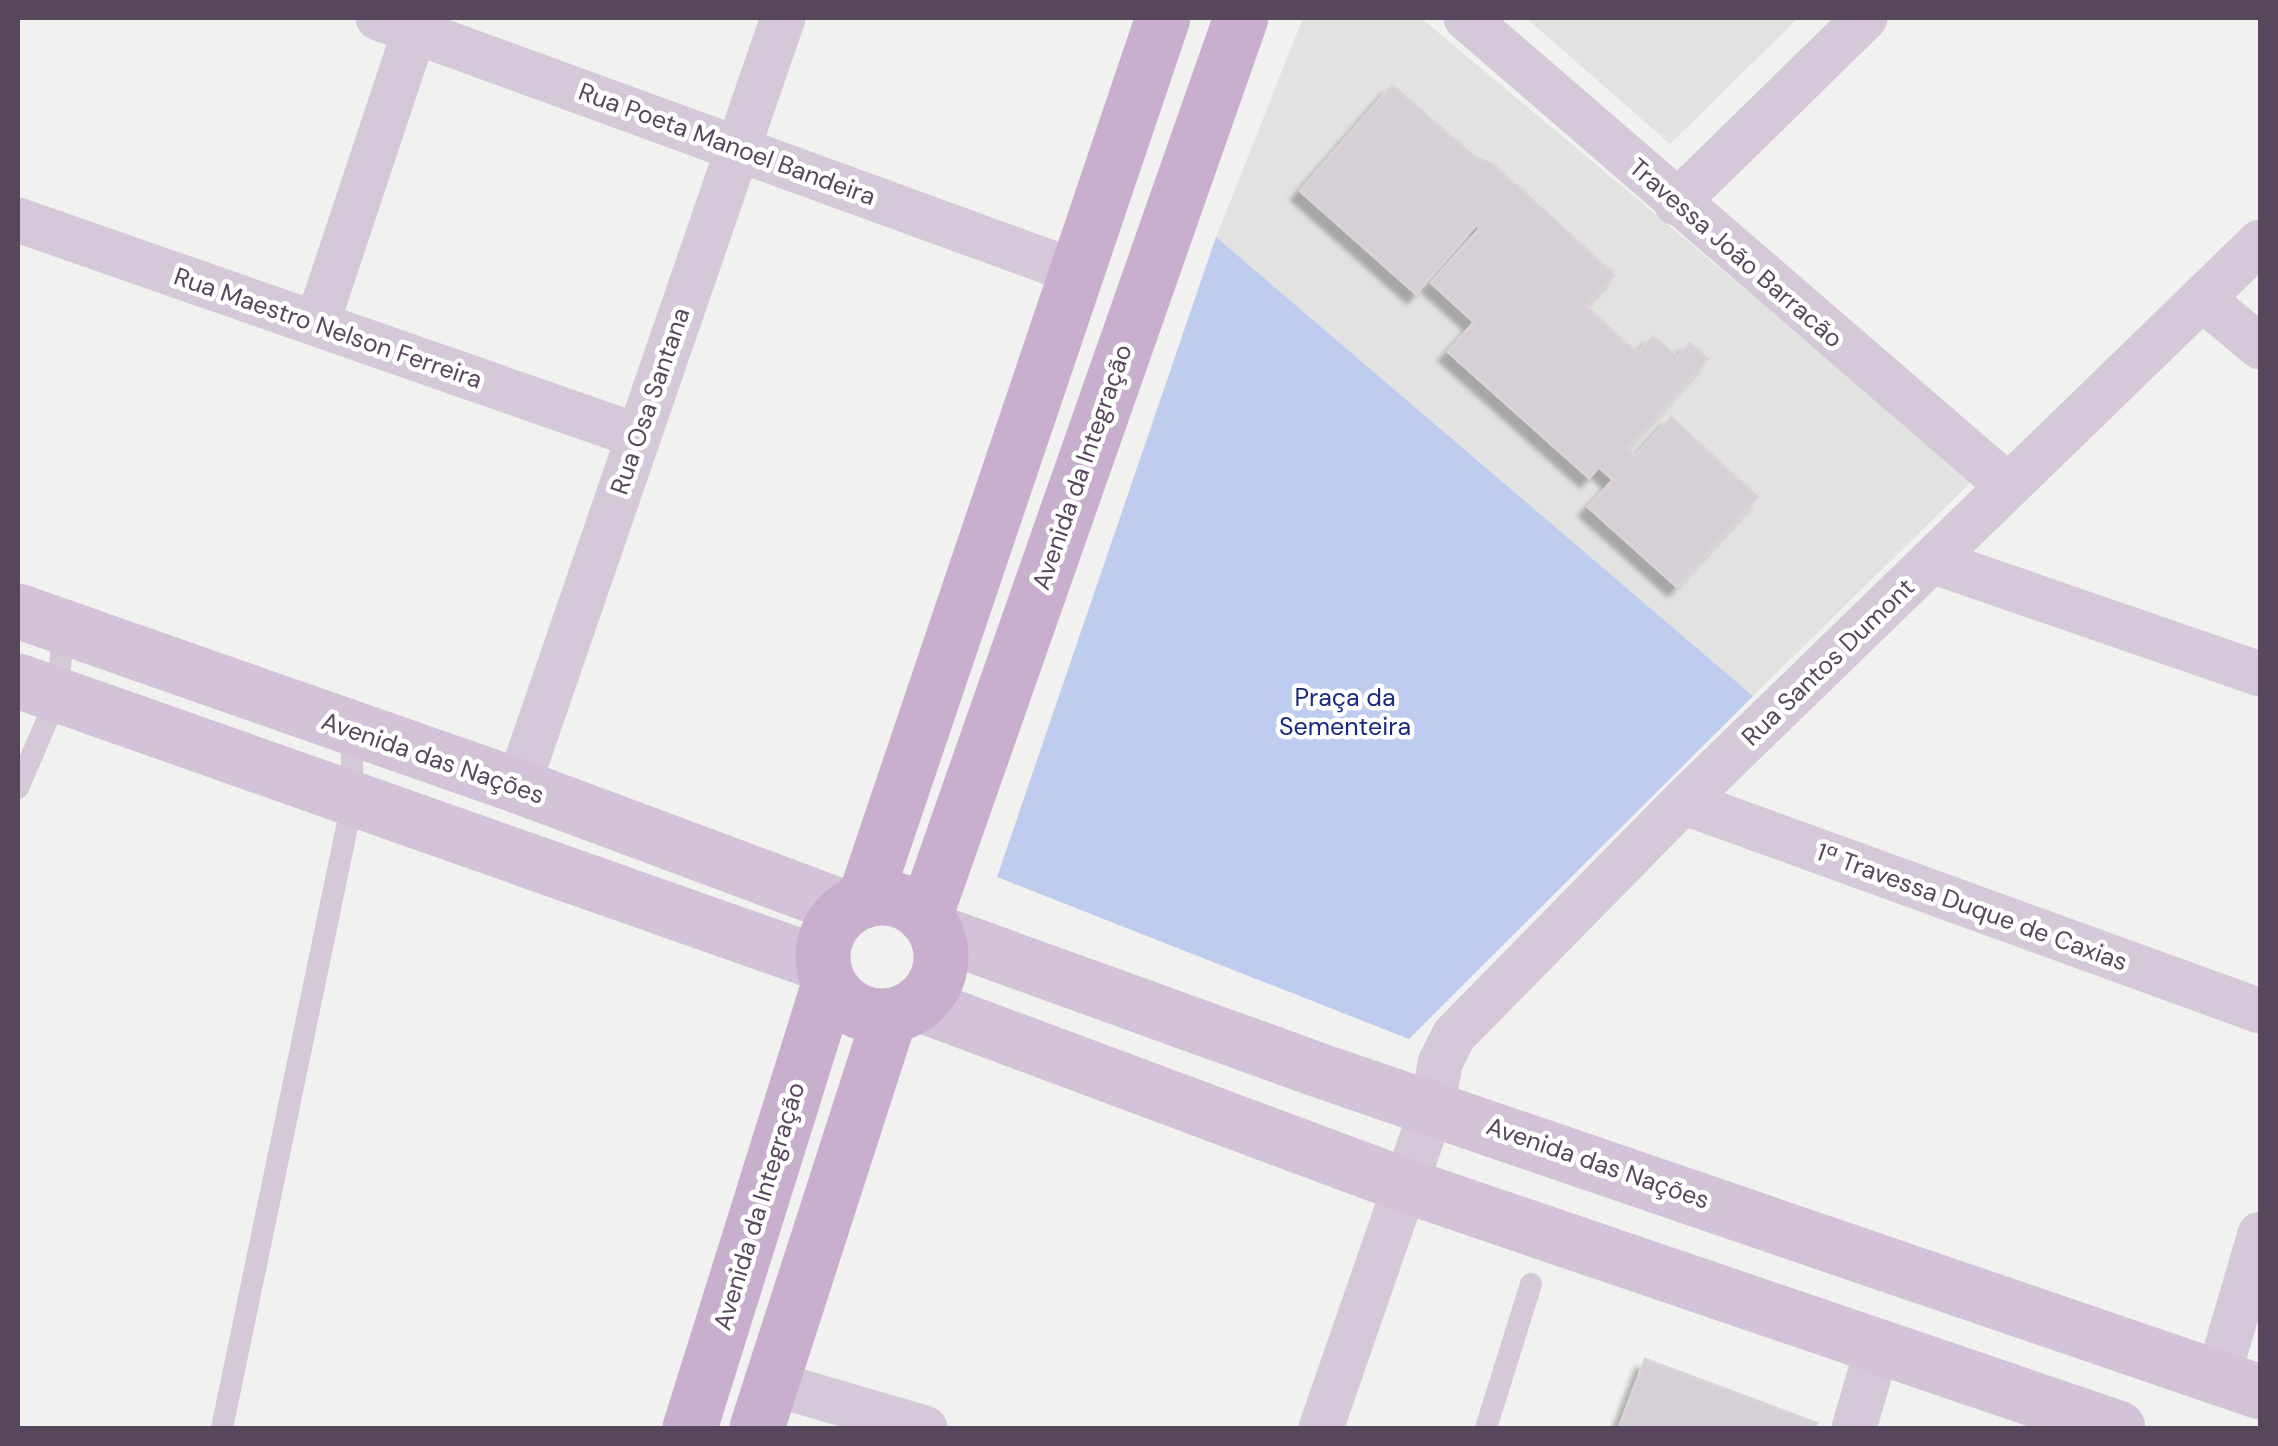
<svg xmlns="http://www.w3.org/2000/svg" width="2278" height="1446" font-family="'DM Sans',sans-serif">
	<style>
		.education { fill: #e2e3e1 }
		.green { fill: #bdccef }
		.building { fill: #d6cfd6; stroke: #dbd3da; stroke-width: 2.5; filter: url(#shadow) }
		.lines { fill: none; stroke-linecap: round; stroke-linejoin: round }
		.service { stroke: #d5c9d9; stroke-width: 22 }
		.minor { stroke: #d5c9d9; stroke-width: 45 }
		.secondary { stroke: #d4c2d8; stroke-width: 55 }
		.primary { stroke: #c8afce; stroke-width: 55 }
		.labels { text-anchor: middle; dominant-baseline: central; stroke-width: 9; stroke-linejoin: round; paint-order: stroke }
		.street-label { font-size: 25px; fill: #58475c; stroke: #fff }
		.park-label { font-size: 25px; fill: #17297e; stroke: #fff }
	</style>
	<defs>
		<filter id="shadow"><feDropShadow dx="-9" dy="9" stdDeviation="2.5" flood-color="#0004"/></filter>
	</defs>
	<rect width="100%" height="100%" fill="#f1f2ef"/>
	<g class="education">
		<path d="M1303,18H1421L1973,480L1753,696L1216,237Z"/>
		<path d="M1526,18H1798L1670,144Z"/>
	</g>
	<path class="green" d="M1216,237L1753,696L1409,1039L997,877Z"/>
	<g class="building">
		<path d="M1392,85L1476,158L1492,163L1615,275L1586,306L1637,353L1653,336L1677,357L1690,343L1708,359L1627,449L1635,456L1671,417L1758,497L1677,587L1588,507L1613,480L1599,467L1589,478L1448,352L1474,322L1431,283L1480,228L1476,225L1416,294L1300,191Z"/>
		<path d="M1645,1359L1817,1423L1815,1428H1619Z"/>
	</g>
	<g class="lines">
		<g class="service">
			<path d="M18,788L58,695L63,627"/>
			<path d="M222,1428L353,798L351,731"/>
			<path d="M1486,1428L1531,1284"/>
		</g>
		<g class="minor">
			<path d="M378,18L1076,272"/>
			<path d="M1466,18L2007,485"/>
			<path d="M1676,203L1865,18"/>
			<path d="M18,220L638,436"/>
			<path d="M2204,300L2260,347"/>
			<path d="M317,324L419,18"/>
			<path d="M1932,561L2260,674"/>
			<path d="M518,786L783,18"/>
			<path d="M1683,802L2260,1011"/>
			<path d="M2218,1377L2260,1234"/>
			<path d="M771,1383L925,1428"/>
			<path d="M1321,1428L1433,1106L1440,1063L1454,1035L1683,802L2260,242"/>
			<path d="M1854,1428L1878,1346"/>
		</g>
		<g class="secondary">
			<path d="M18,611L518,786L848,909"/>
			<path d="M18,681L822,964"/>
			<path d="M936,932L1321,1071L2260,1392"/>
			<path d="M918,1004L1404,1185L2118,1428"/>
		</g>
		<g class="primary">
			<circle cx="882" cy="957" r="59"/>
			<path d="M864,901L1163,18"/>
			<path d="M925,917L1241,18"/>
			<path d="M690,1428L829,984"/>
			<path d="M757,1428L890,1016"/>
		</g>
	</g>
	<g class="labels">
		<g class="street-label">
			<text transform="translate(727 144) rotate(20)">Rua Poeta Manoel Bandeira</text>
			<text transform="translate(1736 253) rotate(41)">Travessa João Barracão</text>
			<text transform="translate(328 328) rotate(19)">Rua Maestro Nelson Ferreira</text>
			<text transform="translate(650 401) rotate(-71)">Rua Osa Santana</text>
			<text transform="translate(1082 467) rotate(-71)">Avenida da Integração</text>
			<text transform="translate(1828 662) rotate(-44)">Rua Santos Dumont</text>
			<text transform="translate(433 758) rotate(19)">Avenida das Nações</text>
			<text transform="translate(1972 907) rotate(20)">1ª Travessa Duque de Caxias</text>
			<text transform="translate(1598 1163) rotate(19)">Avenida das Nações</text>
			<text transform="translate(759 1206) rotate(-73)">Avenida da Integração</text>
		</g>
		<g class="park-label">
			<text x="1345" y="697">Praça da<tspan x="1345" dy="29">Sementeira</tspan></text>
		</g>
	</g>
	<rect width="2278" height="1446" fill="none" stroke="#58475c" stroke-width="40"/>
</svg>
